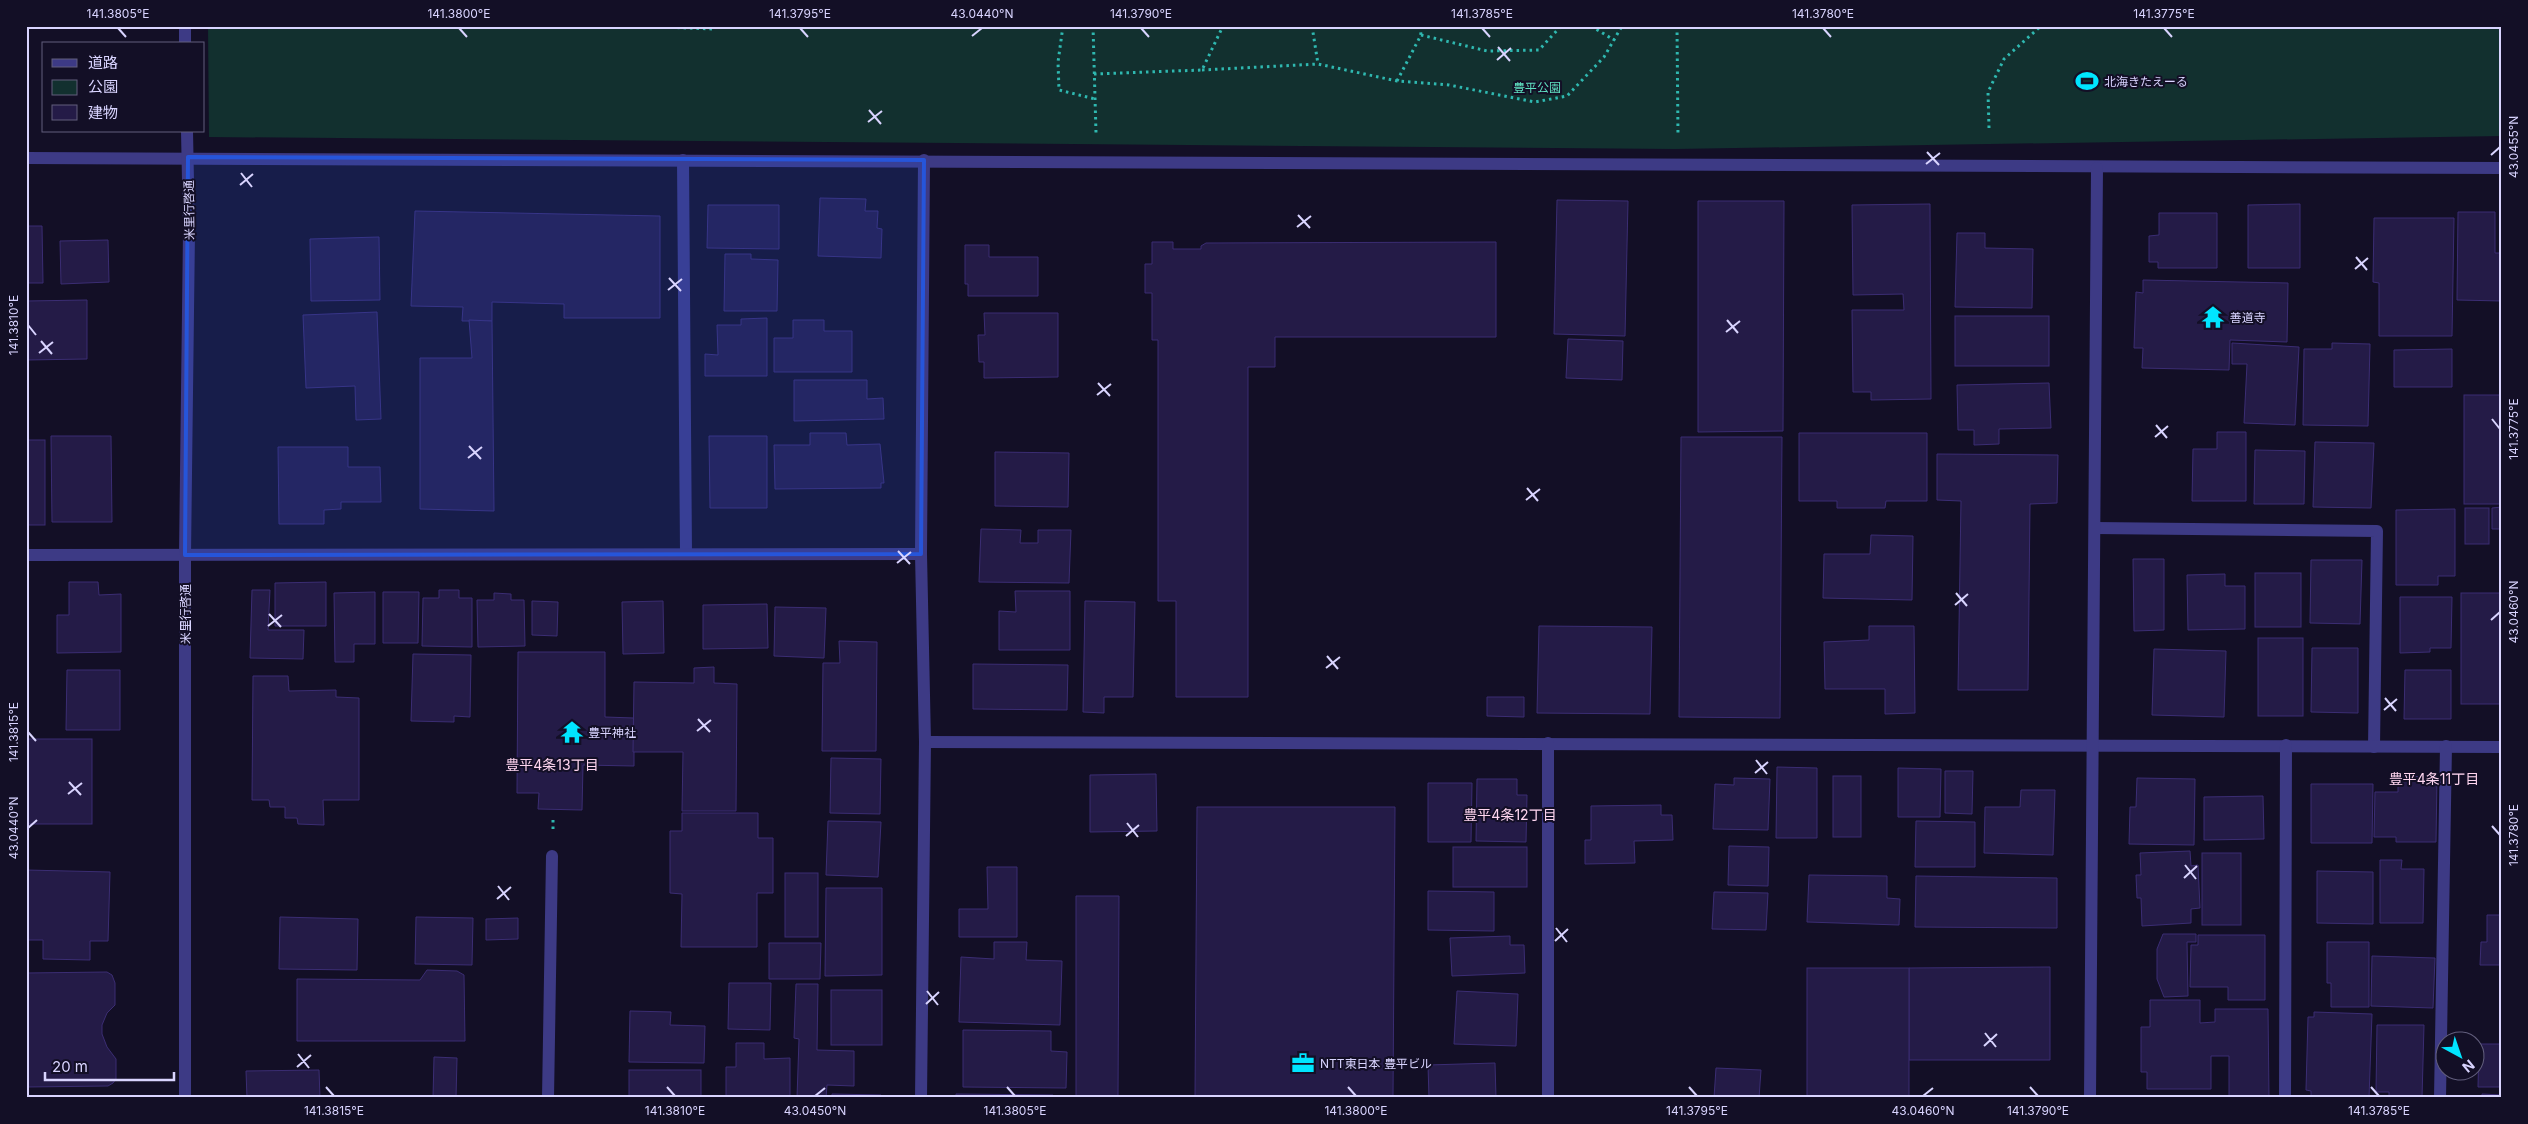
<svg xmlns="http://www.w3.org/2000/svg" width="2528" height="1124" font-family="Inter,'Noto Sans JP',sans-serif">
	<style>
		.green { fill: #12302f }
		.building { fill: #241b47; stroke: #3b2d73 }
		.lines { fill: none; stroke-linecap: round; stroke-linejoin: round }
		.path { stroke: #2fb8b0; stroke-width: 3; stroke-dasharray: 2.5 4; stroke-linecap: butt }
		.minor { stroke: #3d3a85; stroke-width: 12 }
		.marked { fill: #2655da; fill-opacity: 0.2; stroke: #2655da; stroke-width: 4; stroke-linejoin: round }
		.ticks { fill: none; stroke: #d9d4ff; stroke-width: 2 }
		.labels { text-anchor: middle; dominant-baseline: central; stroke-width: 4; stroke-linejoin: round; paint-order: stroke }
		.poi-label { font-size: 12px; fill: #d9d4ff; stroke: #130f26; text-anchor: start }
		.park-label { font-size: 12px; fill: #5fe0c0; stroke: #130f26 }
		.street-label { font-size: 12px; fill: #d9d4ff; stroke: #130f26 }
		.neighbourhood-label { font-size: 14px; fill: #ffd6f0; stroke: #130f26 }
		.neatline { fill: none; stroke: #d9d4ff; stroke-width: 2 }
		.ticks-label { font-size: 12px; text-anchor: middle; fill: #d9d4ff }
	</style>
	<rect width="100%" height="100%" fill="#130f26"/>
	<path class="green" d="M208,26H2502V136L1675,149L209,137Z"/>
	<g class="building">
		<path d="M820,198L866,199L865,211H878L877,228L882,229L881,258L818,256Z"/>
		<path d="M1557,200L1628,201L1625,336L1554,334Z"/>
		<path d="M1698,201H1784L1783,431L1698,432Z"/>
		<path d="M1930,204L1931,399L1871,400V392H1853L1852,310H1904L1903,294L1853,295L1852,205Z"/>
		<path d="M2300,204V268H2248V205Z"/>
		<path d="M708,205H779V249L707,248Z"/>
		<path d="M415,211L660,216V318H564V304L492,302V321H462L463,307L411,306Z"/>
		<path d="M2458,212H2495V253H2502V301L2457,300Z"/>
		<path d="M2159,213H2217V268H2158V262H2149V236L2159,235Z"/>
		<path d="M2374,218H2454L2452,336H2379V283L2373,282Z"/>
		<path d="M26,226H42L43,283H26Z"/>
		<path d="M1957,233H1985V248L2033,249L2032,308L1955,307Z"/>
		<path d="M379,237L380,300L311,301L310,239Z"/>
		<path d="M108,240L109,282L61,284L60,241Z"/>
		<path d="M1152,242H1173V249H1201V246L1206,243L1496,242V337H1275V367H1248V697H1176V601H1158V340H1152V293H1145V264H1152Z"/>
		<path d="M965,245H989V257H1038V296H968V284H965Z"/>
		<path d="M725,254H751V259L778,260L777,311H724Z"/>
		<path d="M2143,280L2288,283L2287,342L2230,340L2229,370L2142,368L2143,348H2134L2136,292L2143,293Z"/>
		<path d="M87,300V359L26,360V301Z"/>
		<path d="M377,312L381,419L356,420L355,386L306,388L303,315Z"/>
		<path d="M984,313H1058V377L984,378V362H979L978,335H985Z"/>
		<rect x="1955" y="316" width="94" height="50"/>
		<path d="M767,318V376H705V354L718,355L717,325H741V319Z"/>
		<path d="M469,320L492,321L494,511L420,509V358H472Z"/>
		<path d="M793,320H824V331H852V372H774V338H793Z"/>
		<path d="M1568,339L1623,341L1622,380L1566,378Z"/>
		<path d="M2232,343L2299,347L2295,425L2244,423L2247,364H2232Z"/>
		<path d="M2332,343L2370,344L2368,426L2303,425L2304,349H2332Z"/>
		<path d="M2452,349V387H2394V350Z"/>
		<path d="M794,380H867V399L883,398L884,419L794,421Z"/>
		<path d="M2049,383L2051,428L1999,429V444L1974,445V430H1958L1957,385Z"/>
		<rect x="2464" y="395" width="38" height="109"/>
		<path d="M2217,432H2246V501H2192L2193,449H2217Z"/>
		<path d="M810,433H846L847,445L880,444L884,483H881V488L775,489L774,445H810Z"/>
		<path d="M1799,433H1927V501H1886L1885,508H1837V501H1799Z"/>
		<path d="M51,436H111L112,522H52Z"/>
		<path d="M709,436H767V508H710Z"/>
		<path d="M1681,437H1782L1780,718L1679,717Z"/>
		<rect x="26" y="440" width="19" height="85"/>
		<path d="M2315,442L2374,443L2371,508L2313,507Z"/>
		<path d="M278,447H348V467H380L381,502H341V509L324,510V524H279Z"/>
		<path d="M2255,450L2305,451L2304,504H2254Z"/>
		<path d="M995,452L1069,453L1068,507L995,506Z"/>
		<path d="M1937,454L2058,455L2057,503L2030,504L2028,690H1958L1961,501L1937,500Z"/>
		<path d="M2502,507V529H2492V508Z"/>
		<rect x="2465" y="508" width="24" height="36"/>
		<path d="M2455,509V576H2438V585H2396V510Z"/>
		<path d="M981,529L1021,530L1020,543H1038V530H1071L1069,583L979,582Z"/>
		<path d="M1871,535L1913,536L1912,600L1823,598L1824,554H1870Z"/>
		<path d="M2133,559H2164V630L2134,631Z"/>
		<path d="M2311,560H2362L2360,624L2310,623Z"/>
		<rect x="2255" y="573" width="46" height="54"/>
		<path d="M2225,574V586H2245V629L2188,630L2187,575Z"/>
		<path d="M69,582H98L99,595L121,594V652L57,653V615H69Z"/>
		<path d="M326,582V626H275V583Z"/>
		<path d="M252,590H270L268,630H304L303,659L250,658Z"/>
		<path d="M439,590H459V598H472V647L422,646L423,598H439Z"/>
		<path d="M1015,591H1070V650H999V611L1016,612Z"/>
		<path d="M375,592V644H354V662H335L334,593Z"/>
		<path d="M383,592H419L418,643H383Z"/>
		<path d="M494,593L511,594V600H524L525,646L478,647L477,600H494Z"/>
		<rect x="2461" y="593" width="41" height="111"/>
		<path d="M2400,597H2452L2451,648H2430V652L2400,653Z"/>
		<path d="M532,601L558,602L557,636L532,635Z"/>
		<path d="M663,601L664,653L623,654L622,602Z"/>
		<path d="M1085,601L1135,602L1133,697H1104V713L1083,712Z"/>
		<path d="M767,604L768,648L703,649V605Z"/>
		<path d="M775,607L826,608L824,658L774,656Z"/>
		<path d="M1539,626L1652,627L1650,714L1537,713Z"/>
		<path d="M1869,626H1914L1915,713L1885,714V689H1825L1824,642L1869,640Z"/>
		<rect x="2258" y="638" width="45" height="78"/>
		<path d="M839,641L877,642L876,751H822L823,663H840Z"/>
		<path d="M2312,648H2358V713L2311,712Z"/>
		<path d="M2154,649L2226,651L2224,717L2152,715Z"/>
		<path d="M518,652H605V717L634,718V766L583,765L582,810L538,809L539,793H517Z"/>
		<path d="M413,654L471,655L470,717L454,716V722L411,721Z"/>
		<path d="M973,664L1068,665L1067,710L973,709Z"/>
		<path d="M714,667V683L737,684L736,811H682L683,752H633L634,682L694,683V668Z"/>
		<path d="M67,670H120V730H66Z"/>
		<path d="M2405,670H2451V719H2404Z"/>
		<path d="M253,676H288L289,691L336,690V697L359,698V800H323L324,825L298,824L297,818H285V807H270L269,800H252Z"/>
		<path d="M1487,697H1524V717L1487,716Z"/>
		<rect x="26" y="739" width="66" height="85"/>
		<path d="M831,758L881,759L880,814L830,813Z"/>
		<path d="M1777,767L1817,768V838H1776Z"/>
		<path d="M1898,768L1941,769L1940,817H1898Z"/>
		<path d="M1945,771H1973L1972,814L1945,813Z"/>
		<path d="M1156,774L1157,831L1090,832V775Z"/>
		<rect x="1833" y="776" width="28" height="61"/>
		<path d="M2398,776L2437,777L2436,842H2396V837H2374L2375,792H2398Z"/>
		<path d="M1734,778L1770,779L1768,830L1713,829L1715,784L1734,785Z"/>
		<path d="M2137,778L2195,779L2194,845L2129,844L2130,807H2136Z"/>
		<path d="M1477,779H1517V795H1527L1526,842L1476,841Z"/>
		<path d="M1428,783H1472L1471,842H1428Z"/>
		<path d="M2311,784H2373L2372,843H2311Z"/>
		<path d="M2021,790H2055L2053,855L1984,853L1985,807H2020Z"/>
		<path d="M2263,796L2264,839L2204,840V797Z"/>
		<path d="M1661,805V815H1672L1673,840L1634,841L1635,863L1585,864V840H1591V806Z"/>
		<path d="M1197,807H1395L1393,1098H1195Z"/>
		<path d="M682,813H758V838H773V893H757V947H681L682,894L670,893V831H682Z"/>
		<path d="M828,821L881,822L878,877L826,875Z"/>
		<path d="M1916,821L1975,822V867H1915Z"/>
		<path d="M1729,846L1769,847L1768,886L1728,885Z"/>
		<rect x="1453" y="847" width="74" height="40"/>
		<path d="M2190,851L2191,866L2198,865L2200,908L2191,909V923L2142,926L2141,898H2137L2136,875H2141L2140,853Z"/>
		<rect x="2202" y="853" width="39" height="72"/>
		<path d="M2380,860H2402L2401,869H2424L2423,923H2380Z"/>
		<path d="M987,867H1017V937H959V909H988Z"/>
		<path d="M26,870L110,872L108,941H90V960L43,959V940H26Z"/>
		<path d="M2317,871L2373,872V924L2317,923Z"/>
		<rect x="785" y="873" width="33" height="64"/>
		<path d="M1809,875L1887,876V898L1900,899L1899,925L1807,922Z"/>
		<path d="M1916,876L2057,878V928L1915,927Z"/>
		<path d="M826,888H882V975L825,976Z"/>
		<path d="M1428,891L1494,892V931L1428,930Z"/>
		<path d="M1714,892L1768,893L1766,930L1712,929Z"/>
		<path d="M1076,896H1119L1118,1098H1076Z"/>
		<path d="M2487,915H2502V965H2480L2481,942H2487Z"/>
		<path d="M280,917L358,919L357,970L279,969Z"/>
		<path d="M416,917L473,918L472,965L415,964Z"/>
		<path d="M518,918V939L486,940V919Z"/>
		<path d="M2163,934H2196V942H2187L2188,996L2164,997L2157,979V949Z"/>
		<path d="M2198,935H2265V1000H2228V987H2190L2191,945H2198Z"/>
		<path d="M1510,936V945H1524L1525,973L1452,976L1450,938Z"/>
		<path d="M994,942H1027L1026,960L1062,961L1060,1025L959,1022L961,957L994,959Z"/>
		<path d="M2327,942H2369V1007H2331V983H2327Z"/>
		<path d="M769,943H821L820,979H769Z"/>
		<path d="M2372,956L2435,958L2433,1008L2371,1006Z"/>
		<path d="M2050,967V1060H1909V968Z"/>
		<rect x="1807" y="968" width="102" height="130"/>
		<path d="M427,970L457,971L464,975L465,1041H297V979L420,980Z"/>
		<path d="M107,972L112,975L115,983V1005L107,1013L102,1025V1034L107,1047L116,1059V1079L113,1083L108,1086L26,1087V973Z"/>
		<path d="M729,983H771L770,1030L728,1029Z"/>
		<path d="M796,984H818L817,1050L854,1051V1086L827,1085L826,1098H797L799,1039L794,1038Z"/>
		<rect x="831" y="990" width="51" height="55"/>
		<path d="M1457,991L1518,994L1516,1046L1454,1044Z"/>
		<path d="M2150,1000H2200V1023L2215,1022V1009H2268L2269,1098H2229V1056H2211V1089H2147V1072H2141V1027H2150Z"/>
		<path d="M630,1011L671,1012L670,1025L705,1026L704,1063L629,1062Z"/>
		<path d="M2314,1012L2372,1014L2369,1098H2311V1091L2306,1090L2308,1017H2314Z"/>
		<path d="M2377,1025H2424L2422,1098H2389V1092H2376Z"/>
		<path d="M963,1030L1051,1031V1051L1067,1052L1066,1088L963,1087Z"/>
		<path d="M736,1043H764V1059L790,1058V1098H726V1067H736Z"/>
		<path d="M2479,1044H2502V1087H2478Z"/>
		<path d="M434,1057L457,1058L456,1098H433Z"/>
		<path d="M1495,1063L1496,1098H1429L1428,1065Z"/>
		<path d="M1716,1068L1761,1070L1759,1098H1714Z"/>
		<path d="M319,1070L320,1098H247L246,1071Z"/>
		<rect x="629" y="1070" width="72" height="28"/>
		<path d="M832,1094L881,1095V1098H832Z"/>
		<path d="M956,1094L1053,1095L1054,1098H956Z"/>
		<path d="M2482,1094L2502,1095V1098H2482Z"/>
	</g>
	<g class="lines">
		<g class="path">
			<path d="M638,26L714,29L718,26"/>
			<path d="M1063,26L1058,62L1059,90L1095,99"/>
			<path d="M1093,26L1096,133"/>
			<path d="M1312,26L1318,64"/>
			<path d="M1591,26L1614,40"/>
			<path d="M1677,26L1678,136"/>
			<path d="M1421,35L1487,51L1539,50L1561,26"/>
			<path d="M1202,70L1318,64L1397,81L1449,85L1535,102L1567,96L1604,57L1622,26"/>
			<path d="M1094,74L1202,70L1223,26"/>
			<path d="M1397,81L1421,35L1420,26"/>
			<path d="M1989,128L1988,92L2004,59L2041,26"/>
			<path d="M553,829V820"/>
		</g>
		<g class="minor">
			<path d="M185,26V44"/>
			<path d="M26,158L2502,168"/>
			<path d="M683,160L686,554"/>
			<path d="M2095,528L2377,531L2374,747"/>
			<path d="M26,555L921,554"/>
			<path d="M925,742L2502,747"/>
			<path d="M185,1098V555L189,231L187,131"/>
			<path d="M548,1098L552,856"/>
			<path d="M921,1098L925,742L921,554L924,160"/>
			<path d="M1548,1098V743"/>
			<path d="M2090,1098L2097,168"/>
			<path d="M2285,1098L2286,745"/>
			<path d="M2440,1098L2446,746"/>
		</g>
	</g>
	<path class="marked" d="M188,157L924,160L921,554L185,555Z"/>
	<path class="ticks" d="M118,28L126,37M459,28L467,37M800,28L808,37M1141,28L1149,37M1482,28L1490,37M1823,28L1831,37M2164,28L2172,37M972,36L982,28M1498,47L1510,61M1497,60L1511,48M869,110L881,124M868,122L882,111M1927,152L1939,165M2491,155L2500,147M1926,164L1940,153M241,173L252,187M240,185L253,174M1298,215L1310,228M1297,227L1311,216M2356,257L2367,270M2355,269L2368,258M669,278L681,291M668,290L682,279M1727,320L1738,333M28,325L36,335M1726,332L1740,321M41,341L52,354M39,353L53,342M1098,383L1110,396M1097,395L1111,384M2492,419L2500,429M2156,425L2167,438M2155,437L2168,426M469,446L481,459M468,458L482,447M1527,488L1538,501M1526,500L1540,489M898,551L910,564M897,563L911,552M1956,593L1967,606M1955,605L1968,594M269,614L281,627M2491,620L2500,612M268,626L282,615M1327,656L1338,669M1326,668L1340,657M2385,698L2396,711M2384,710L2397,699M698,719L710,732M697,731L711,720M28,732L36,741M1756,760L1767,774M1755,773L1768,762M69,782L81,795M68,794L82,783M1127,823L1138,837M2492,826L2500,835M28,828L37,820M1126,836L1139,825M2185,865L2196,879M2184,878L2197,866M498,886L509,900M497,899L511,887M1556,928L1567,942M1555,941L1568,929M927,991L938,1005M926,1004L939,992M1985,1033L1996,1047M1984,1046L1997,1034M298,1054L309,1068M297,1067L311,1055M326,1087L334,1096M667,1087L675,1096M1007,1087L1015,1096M1348,1087L1356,1096M1689,1087L1697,1096M2030,1087L2038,1096M2371,1087L2379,1096M815,1096L825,1088M1923,1096L1933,1088"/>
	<defs>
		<symbol id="stadium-bare" viewBox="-9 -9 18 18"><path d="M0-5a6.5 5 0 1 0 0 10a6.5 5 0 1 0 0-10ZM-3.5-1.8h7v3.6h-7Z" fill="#00e5ff" stroke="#130f26" stroke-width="2.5" paint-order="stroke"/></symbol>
		<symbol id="temple-bare" viewBox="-9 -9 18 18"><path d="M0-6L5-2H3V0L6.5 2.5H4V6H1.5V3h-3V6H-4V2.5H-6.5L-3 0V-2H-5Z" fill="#00e5ff" stroke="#130f26" stroke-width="2.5" paint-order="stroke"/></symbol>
		<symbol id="office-bare" viewBox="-9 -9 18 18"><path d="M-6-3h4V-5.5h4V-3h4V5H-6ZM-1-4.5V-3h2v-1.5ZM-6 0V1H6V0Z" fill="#00e5ff" stroke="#130f26" stroke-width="2.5" paint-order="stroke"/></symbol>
	</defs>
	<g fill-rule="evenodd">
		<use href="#stadium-bare" x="2071" y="65" width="32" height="32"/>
		<use href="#temple-bare" x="2197" y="301" width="32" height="32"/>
		<use href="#temple-bare" x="556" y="716" width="32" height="32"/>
		<use href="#office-bare" x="1287" y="1047" width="32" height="32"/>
	</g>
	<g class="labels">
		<g class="poi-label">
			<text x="2104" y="81">北海きたえーる</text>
			<text x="2230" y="317">善道寺</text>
			<text x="588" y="732">豊平神社</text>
			<text x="1320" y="1063">NTT東日本 豊平ビル</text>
		</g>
		<g class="park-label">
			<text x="1537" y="87">豊平公園</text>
		</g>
		<g class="street-label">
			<text transform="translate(189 210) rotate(-91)">米里行啓通</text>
			<text transform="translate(185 614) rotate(-90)">米里行啓通</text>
		</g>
		<g class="neighbourhood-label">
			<text x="552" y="764">豊平4条13丁目</text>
			<text x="2434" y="778">豊平4条11丁目</text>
			<text x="1510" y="814">豊平4条12丁目</text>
		</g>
	</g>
	<rect width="2528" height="1124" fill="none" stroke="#130f26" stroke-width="55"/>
	<rect x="42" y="42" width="162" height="90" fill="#130f26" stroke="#625e7d"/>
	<rect x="52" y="59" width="25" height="8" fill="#3d3a85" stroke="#625e7d"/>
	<text x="88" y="68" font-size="15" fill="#d9d4ff">道路</text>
	<rect x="52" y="80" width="25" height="15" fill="#12302f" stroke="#625e7d"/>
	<text x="88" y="92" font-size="15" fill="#d9d4ff">公園</text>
	<rect x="52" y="105" width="25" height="15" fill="#241b47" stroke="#625e7d"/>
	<text x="88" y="118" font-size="15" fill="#d9d4ff">建物</text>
	<g transform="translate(2460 1056) rotate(140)"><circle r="24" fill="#130f26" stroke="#625e7d"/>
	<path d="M0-4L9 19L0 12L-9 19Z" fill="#00e5ff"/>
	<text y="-8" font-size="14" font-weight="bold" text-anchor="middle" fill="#d9d4ff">N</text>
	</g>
	<path d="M45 1072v8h129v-8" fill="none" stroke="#d9d4ff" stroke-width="2.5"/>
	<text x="52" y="1072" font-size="15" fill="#d9d4ff" stroke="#130f26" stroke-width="4" paint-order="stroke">20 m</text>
	<rect x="28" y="28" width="2472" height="1068" class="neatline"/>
	<g class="ticks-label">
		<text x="118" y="18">141.3805°E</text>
		<text x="459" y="18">141.3800°E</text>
		<text x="800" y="18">141.3795°E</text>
		<text x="982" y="18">43.0440°N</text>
		<text x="1141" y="18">141.3790°E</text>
		<text x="1482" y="18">141.3785°E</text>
		<text x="1823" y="18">141.3780°E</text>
		<text x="2164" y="18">141.3775°E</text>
		<text transform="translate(2514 147) rotate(-90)" y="4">43.0455°N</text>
		<text transform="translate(14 325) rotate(-90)" y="4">141.3810°E</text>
		<text transform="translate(2514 429) rotate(-90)" y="4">141.3775°E</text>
		<text transform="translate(2514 612) rotate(-90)" y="4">43.0460°N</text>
		<text transform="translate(14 732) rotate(-90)" y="4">141.3815°E</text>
		<text transform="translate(14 828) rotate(-90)" y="4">43.0440°N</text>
		<text transform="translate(2514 835) rotate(-90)" y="4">141.3780°E</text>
		<text x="334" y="1115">141.3815°E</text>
		<text x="675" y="1115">141.3810°E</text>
		<text x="815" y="1115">43.0450°N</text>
		<text x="1015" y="1115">141.3805°E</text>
		<text x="1356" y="1115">141.3800°E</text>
		<text x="1697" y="1115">141.3795°E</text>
		<text x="1923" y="1115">43.0460°N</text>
		<text x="2038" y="1115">141.3790°E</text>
		<text x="2379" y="1115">141.3785°E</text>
	</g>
</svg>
